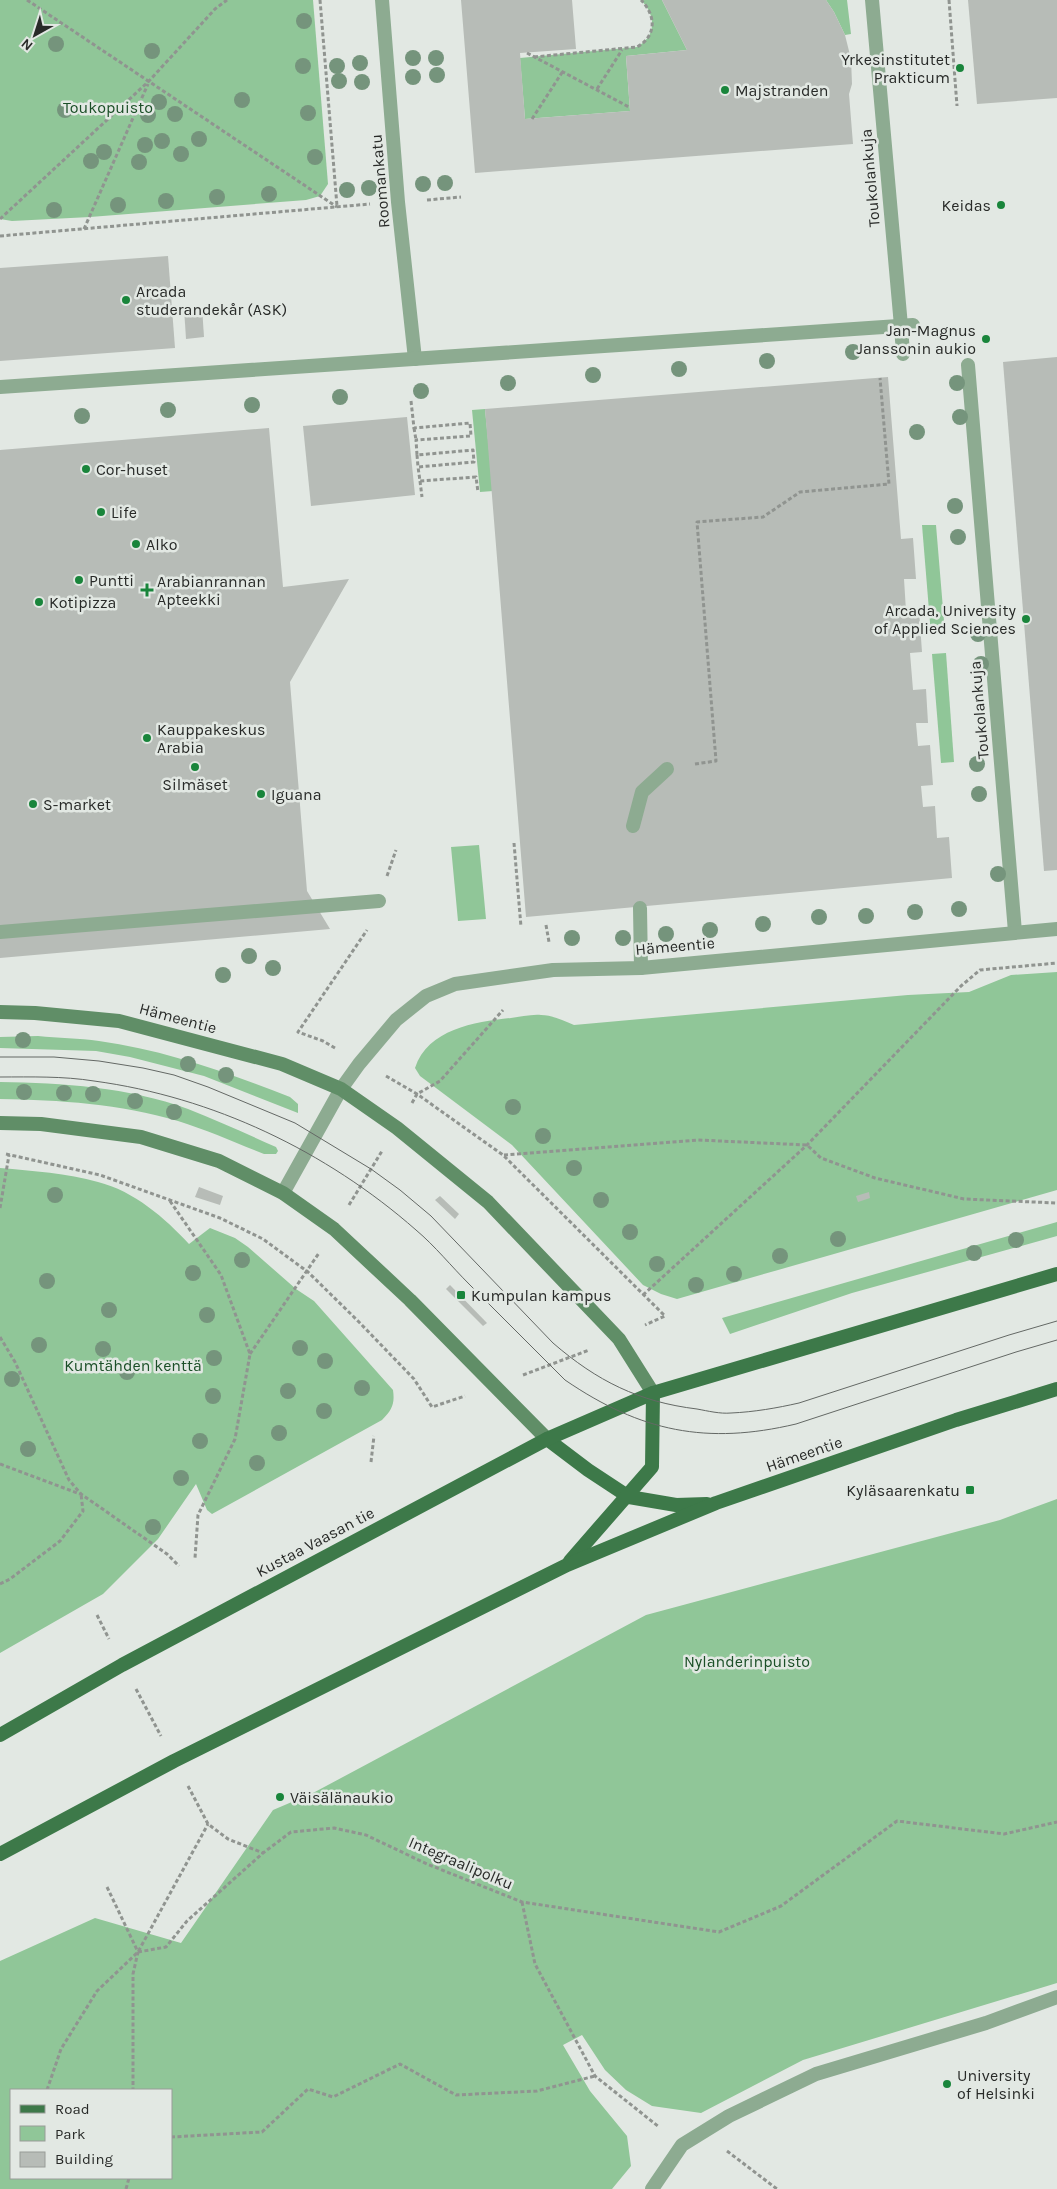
<svg xmlns="http://www.w3.org/2000/svg" width="1057" height="2189" font-family="Karla,sans-serif">
	<style>
		.green { fill: #90c698; fill-rule: evenodd }
		.building { fill: #b7bcb7 }
		.lines { fill: none; stroke-linecap: round; stroke-linejoin: round }
		.path { stroke: #909490; stroke-width: 3; stroke-dasharray: 4 2.5; stroke-linecap: butt }
		.service { stroke: #8dab91; stroke-width: 14 }
		.pedestrian { stroke: #8dab91; stroke-width: 14 }
		.minor { stroke: #8dab91; stroke-width: 14 }
		.secondary { stroke: #608e67; stroke-width: 14 }
		.primary { stroke: #3d7949; stroke-width: 14 }
		.tram { stroke: #646865; stroke-width: 1 }
		.tree { fill: #75947c }
		.poi-dot { fill: #19853b; stroke: #e2e8e3; stroke-width: 2 }
		.labels { text-anchor: middle; dominant-baseline: central; stroke-width: 5; stroke-linejoin: round; paint-order: stroke }
		.poi-label { font-size: 16px; fill: #282a28; stroke: #e2e8e3; text-anchor: start }
		.park-label { font-size: 16px; fill: #1b4f27; stroke: #e2e8e3 }
		.street-label { font-size: 16px; fill: #282a28; stroke: #e2e8e3 }
	</style>
	<rect width="100%" height="100%" fill="#e2e8e3"/>
	<g class="green">
		<path d="M0,0H313L328,184L320,196L306,200L90,217L12,221L0,219Z"/>
		<path d="M641,0H662L687,50L626,56L630,111L525,119L520,58L637,47C657,36 656,15 641,0Z"/>
		<path d="M826,0H847L851,34L845,35L834,12Z"/>
		<path d="M485,409L493,491L480,492L472,410Z"/>
		<path d="M922,525H936L945,633L931,635Z"/>
		<path d="M946,653L954,762L941,763L932,654Z"/>
		<path d="M479,845L486,919L458,921L451,847Z"/>
		<path d="M1057,972V1190L677,1299L661,1294L643,1285L512,1145L420,1076L415,1068C428,1029 475,1022 511,1018C520,1017 532,1014 541,1015C552,1015 564,1021 574,1025L908,995L969,992L1011,975Z"/>
		<path d="M38,1036C58,1038 79,1038 99,1041C165,1050 228,1073 290,1097L298,1104V1113L204,1076L130,1057L96,1051L0,1048V1037Z"/>
		<path d="M0,1082C63,1083 128,1087 188,1109C218,1121 247,1134 276,1147L278,1151L276,1154H264C236,1143 207,1130 178,1121C120,1104 60,1100 0,1099Z"/>
		<path d="M0,1168C33,1171 67,1173 98,1182C134,1191 165,1218 189,1244L210,1228L235,1238L248,1247L296,1289L314,1301L393,1390C395,1404 392,1410 382,1420L212,1514L207,1510L196,1484L158,1539L103,1594L0,1653Z"/>
		<path d="M1057,1222V1236L852,1293L730,1334L722,1318Z"/>
		<path d="M1057,1499V1983L803,2060L701,2113L652,2106L626,2090L605,2070L582,2035L563,2045L590,2091L627,2136L631,2166L612,2189H0V1961L95,1918L181,1943L273,1810L313,1793L646,1615L1000,1520ZM171,2090V2178H11V2090Z"/>
	</g>
	<g class="building">
		<path d="M461,0H572L576,49L520,53L525,119L630,111L626,56L687,50L662,0H826L834,12L845,35L851,59L852,84L849,94L853,144L475,173Z"/>
		<path d="M968,0H1057V98L977,104Z"/>
		<path d="M168,256L175,348L0,361V268Z"/>
		<path d="M202,307L204,337L186,339L184,308Z"/>
		<path d="M1057,357V870L1044,871L1003,362Z"/>
		<path d="M888,377L901,539L913,538L916,579H904L906,611L919,610L922,652L910,653L913,690L926,689L928,723H916L918,746L930,745L933,785L921,786L923,807L935,806L937,838L949,837L952,878L526,917L485,409Z"/>
		<path d="M407,417L415,495L311,506L303,426Z"/>
		<path d="M269,428L283,587L349,579L290,682L307,891L330,929L0,958V450Z"/>
		<path d="M199,1187L223,1196L220,1205L195,1197Z"/>
		<path d="M869,1192L870,1198L858,1202L856,1196Z"/>
		<path d="M440,1196L459,1214L455,1219L435,1200Z"/>
		<path d="M450,1285L487,1323L483,1326L446,1289Z"/>
	</g>
	<g class="lines">
		<g class="path">
			<path d="M27,0L337,207"/>
			<path d="M320,0L337,206"/>
			<path d="M949,0L957,106"/>
			<path d="M527,53L629,107"/>
			<path d="M534,57L637,47C657,36 656,15 641,0"/>
			<path d="M597,89L622,50"/>
			<path d="M532,119L563,71"/>
			<path d="M427,200L461,197"/>
			<path d="M0,219L149,81L215,9L227,0"/>
			<path d="M84,229L148,84"/>
			<path d="M0,236L370,204"/>
			<path d="M411,401L414,428L470,423L471,436L416,440L417,455L473,450L474,462L418,467L420,481L476,477L478,492"/>
			<path d="M414,428L416,440"/>
			<path d="M417,455L418,467"/>
			<path d="M420,481L422,497"/>
			<path d="M695,764L716,761L697,522L763,517L800,492L889,484L880,378"/>
			<path d="M514,843L521,927"/>
			<path d="M387,876L396,850"/>
			<path d="M546,925L549,942"/>
			<path d="M335,1048L323,1041L298,1032L367,930"/>
			<path d="M386,1076L417,1094L503,1155L665,1316L645,1325"/>
			<path d="M412,1103L417,1094L440,1081L503,1010"/>
			<path d="M6,1154L100,1175L220,1218L263,1239L308,1272L359,1322L414,1379L432,1407L465,1396"/>
			<path d="M504,1155L698,1140L807,1145L821,1158L875,1178L964,1199L1057,1203"/>
			<path d="M170,1201L221,1275L250,1354L235,1439L198,1515L195,1558"/>
			<path d="M349,1205L382,1151"/>
			<path d="M0,1208L9,1155"/>
			<path d="M643,1295L807,1145L961,986L980,970L1057,963"/>
			<path d="M0,1337L15,1362L69,1480L81,1494L167,1554L179,1566"/>
			<path d="M250,1354L319,1253"/>
			<path d="M523,1375L589,1350"/>
			<path d="M371,1462L374,1436"/>
			<path d="M0,1464L80,1494"/>
			<path d="M0,1584L10,1579L60,1541L83,1511L81,1494"/>
			<path d="M97,1615L109,1639"/>
			<path d="M136,1689L161,1736"/>
			<path d="M188,1786L208,1824L228,1839L263,1853"/>
			<path d="M107,1887L138,1952L133,1974V2090"/>
			<path d="M522,1902L535,1964L595,2076L659,2127"/>
			<path d="M138,1952L166,1947L187,1921L263,1853L291,1832L334,1828L366,1835L427,1864L522,1902L719,1932L781,1906L897,1821L1004,1834L1057,1822"/>
			<path d="M47,2090L61,2049L97,1991L138,1952L208,1824"/>
			<path d="M171,2137L262,2132L308,2089L333,2097L400,2064L456,2095L537,2091L595,2076"/>
			<path d="M727,2151L777,2189"/>
			<path d="M126,2189L129,2178"/>
		</g>
		<g class="service">
			<path d="M872,0L901,326"/>
			<path d="M633,826L642,792L667,769"/>
			<path d="M640,908L641,968"/>
			<path d="M0,932L379,901"/>
			<path d="M652,2189L682,2145L729,2116L816,2074L986,2023L1057,1997"/>
		</g>
		<g class="pedestrian">
			<path d="M901,326L903,354"/>
			<path d="M968,365L1015,932"/>
		</g>
		<g class="minor">
			<path d="M382,0L398,202L415,359"/>
			<path d="M0,387L913,325"/>
			<path d="M283,1193L341,1089L359,1064L396,1020L426,996L455,984L553,970L641,968L1057,929"/>
		</g>
		<g class="secondary">
			<path d="M0,1012L35,1013L119,1021L282,1064L341,1089L397,1128L488,1202L619,1339L653,1393"/>
			<path d="M0,1123L41,1124L141,1137L219,1161L283,1193L334,1229L410,1300L547,1439"/>
		</g>
		<g class="primary">
			<path d="M547,1439L588,1470L629,1497L676,1505L707,1504"/>
			<path d="M570,1561L652,1467L653,1393"/>
			<path d="M0,1735L122,1665L547,1439L653,1393L1057,1274"/>
			<path d="M0,1854L174,1761L567,1565L716,1503L956,1420L1057,1389"/>
		</g>
		<g class="tram">
			<path d="M0,1057H54L99,1061L143,1068L174,1075L208,1087L295,1123L371,1169L400,1190L431,1216L553,1343C597,1381 639,1402 697,1409C708,1411 720,1414 731,1413C754,1412 777,1408 799,1403L1009,1335L1057,1321"/>
			<path d="M0,1077C31,1077 63,1076 94,1081C213,1097 326,1151 416,1230C435,1246 451,1266 469,1284C501,1316 533,1348 565,1380C641,1432 707,1445 796,1424L1016,1352L1057,1340"/>
		</g>
	</g>
	<g class="tree">
		<circle cx="304" cy="21" r="8"/>
		<circle cx="56" cy="44" r="8"/>
		<circle cx="152" cy="51" r="8"/>
		<circle cx="413" cy="58" r="8"/>
		<circle cx="436" cy="58" r="8"/>
		<circle cx="360" cy="63" r="8"/>
		<circle cx="303" cy="66" r="8"/>
		<circle cx="337" cy="66" r="8"/>
		<circle cx="437" cy="75" r="8"/>
		<circle cx="413" cy="77" r="8"/>
		<circle cx="339" cy="81" r="8"/>
		<circle cx="362" cy="82" r="8"/>
		<circle cx="242" cy="100" r="8"/>
		<circle cx="159" cy="102" r="8"/>
		<circle cx="65" cy="110" r="8"/>
		<circle cx="308" cy="113" r="8"/>
		<circle cx="175" cy="114" r="8"/>
		<circle cx="148" cy="115" r="8"/>
		<circle cx="199" cy="139" r="8"/>
		<circle cx="162" cy="141" r="8"/>
		<circle cx="145" cy="145" r="8"/>
		<circle cx="104" cy="152" r="8"/>
		<circle cx="181" cy="154" r="8"/>
		<circle cx="315" cy="157" r="8"/>
		<circle cx="91" cy="161" r="8"/>
		<circle cx="139" cy="162" r="8"/>
		<circle cx="445" cy="183" r="8"/>
		<circle cx="423" cy="184" r="8"/>
		<circle cx="369" cy="188" r="8"/>
		<circle cx="347" cy="190" r="8"/>
		<circle cx="269" cy="194" r="8"/>
		<circle cx="217" cy="197" r="8"/>
		<circle cx="166" cy="201" r="8"/>
		<circle cx="118" cy="205" r="8"/>
		<circle cx="54" cy="210" r="8"/>
		<circle cx="853" cy="352" r="8"/>
		<circle cx="767" cy="361" r="8"/>
		<circle cx="679" cy="369" r="8"/>
		<circle cx="593" cy="375" r="8"/>
		<circle cx="508" cy="383" r="8"/>
		<circle cx="957" cy="383" r="8"/>
		<circle cx="421" cy="391" r="8"/>
		<circle cx="340" cy="397" r="8"/>
		<circle cx="252" cy="405" r="8"/>
		<circle cx="168" cy="410" r="8"/>
		<circle cx="82" cy="416" r="8"/>
		<circle cx="960" cy="417" r="8"/>
		<circle cx="917" cy="432" r="8"/>
		<circle cx="955" cy="506" r="8"/>
		<circle cx="958" cy="537" r="8"/>
		<circle cx="978" cy="634" r="8"/>
		<circle cx="981" cy="664" r="8"/>
		<circle cx="977" cy="764" r="8"/>
		<circle cx="979" cy="794" r="8"/>
		<circle cx="998" cy="874" r="8"/>
		<circle cx="959" cy="909" r="8"/>
		<circle cx="915" cy="912" r="8"/>
		<circle cx="866" cy="916" r="8"/>
		<circle cx="819" cy="917" r="8"/>
		<circle cx="763" cy="924" r="8"/>
		<circle cx="710" cy="930" r="8"/>
		<circle cx="666" cy="934" r="8"/>
		<circle cx="572" cy="938" r="8"/>
		<circle cx="623" cy="938" r="8"/>
		<circle cx="249" cy="956" r="8"/>
		<circle cx="273" cy="968" r="8"/>
		<circle cx="223" cy="975" r="8"/>
		<circle cx="23" cy="1040" r="8"/>
		<circle cx="188" cy="1064" r="8"/>
		<circle cx="226" cy="1075" r="8"/>
		<circle cx="24" cy="1092" r="8"/>
		<circle cx="64" cy="1093" r="8"/>
		<circle cx="93" cy="1094" r="8"/>
		<circle cx="135" cy="1101" r="8"/>
		<circle cx="513" cy="1107" r="8"/>
		<circle cx="174" cy="1112" r="8"/>
		<circle cx="543" cy="1136" r="8"/>
		<circle cx="574" cy="1168" r="8"/>
		<circle cx="55" cy="1195" r="8"/>
		<circle cx="601" cy="1200" r="8"/>
		<circle cx="630" cy="1232" r="8"/>
		<circle cx="838" cy="1239" r="8"/>
		<circle cx="1016" cy="1240" r="8"/>
		<circle cx="974" cy="1253" r="8"/>
		<circle cx="780" cy="1256" r="8"/>
		<circle cx="242" cy="1260" r="8"/>
		<circle cx="657" cy="1264" r="8"/>
		<circle cx="193" cy="1273" r="8"/>
		<circle cx="734" cy="1274" r="8"/>
		<circle cx="47" cy="1281" r="8"/>
		<circle cx="696" cy="1285" r="8"/>
		<circle cx="109" cy="1310" r="8"/>
		<circle cx="207" cy="1315" r="8"/>
		<circle cx="39" cy="1345" r="8"/>
		<circle cx="300" cy="1348" r="8"/>
		<circle cx="103" cy="1349" r="8"/>
		<circle cx="214" cy="1358" r="8"/>
		<circle cx="325" cy="1361" r="8"/>
		<circle cx="127" cy="1372" r="8"/>
		<circle cx="12" cy="1379" r="8"/>
		<circle cx="362" cy="1388" r="8"/>
		<circle cx="288" cy="1391" r="8"/>
		<circle cx="213" cy="1396" r="8"/>
		<circle cx="324" cy="1411" r="8"/>
		<circle cx="279" cy="1433" r="8"/>
		<circle cx="200" cy="1441" r="8"/>
		<circle cx="28" cy="1449" r="8"/>
		<circle cx="257" cy="1463" r="8"/>
		<circle cx="181" cy="1478" r="8"/>
		<circle cx="153" cy="1527" r="8"/>
	</g>
	<g class="poi-dot">
		<circle cx="960" cy="68" r="5"/>
		<circle cx="725" cy="90" r="5"/>
		<circle cx="1001" cy="205" r="5"/>
		<circle cx="126" cy="300" r="5"/>
		<circle cx="986" cy="339" r="5"/>
		<circle cx="86" cy="469" r="5"/>
		<circle cx="101" cy="512" r="5"/>
		<circle cx="136" cy="544" r="5"/>
		<circle cx="79" cy="580" r="5"/>
		<path d="M144.5 582.5h5v5h5v5h-5v5h-5v-5h-5v-5h5z"/>
		<circle cx="39" cy="602" r="5"/>
		<circle cx="1026" cy="619" r="5"/>
		<circle cx="147" cy="738" r="5"/>
		<circle cx="195" cy="767" r="5"/>
		<circle cx="261" cy="794" r="5"/>
		<circle cx="33" cy="804" r="5"/>
		<rect x="456" y="1290" width="10" height="10" rx="2.5"/>
		<rect x="965" y="1485" width="10" height="10" rx="2.5"/>
		<circle cx="280" cy="1797" r="5"/>
		<circle cx="947" cy="2084" r="5"/>
	</g>
	<g class="labels">
		<g class="poi-label">
			<text x="950" y="59" text-anchor="end">Yrkesinstitutet<tspan x="950" dy="18">Prakticum</tspan></text>
			<text x="735" y="90">Majstranden</text>
			<text x="991" y="205" text-anchor="end">Keidas</text>
			<text x="136" y="291">Arcada<tspan x="136" dy="18">studerandekår (ASK)</tspan></text>
			<text x="976" y="330" text-anchor="end">Jan-Magnus<tspan x="976" dy="18">Janssonin aukio</tspan></text>
			<text x="96" y="469">Cor-huset</text>
			<text x="111" y="512">Life</text>
			<text x="146" y="544">Alko</text>
			<text x="89" y="580">Puntti</text>
			<text x="157" y="581">Arabianrannan<tspan x="157" dy="18">Apteekki</tspan></text>
			<text x="49" y="602">Kotipizza</text>
			<text x="1016" y="610" text-anchor="end">Arcada, University<tspan x="1016" dy="18">of Applied Sciences</tspan></text>
			<text x="157" y="729">Kauppakeskus<tspan x="157" dy="18">Arabia</tspan></text>
			<text x="195" y="784" text-anchor="middle">Silmäset</text>
			<text x="271" y="794">Iguana</text>
			<text x="43" y="804">S-market</text>
			<text x="471" y="1295">Kumpulan kampus</text>
			<text x="960" y="1490" text-anchor="end">Kyläsaarenkatu</text>
			<text x="290" y="1797">Väisälänaukio</text>
			<text x="957" y="2075">University<tspan x="957" dy="18">of Helsinki</tspan></text>
		</g>
		<g class="park-label">
			<text x="108" y="107">Toukopuisto</text>
			<text x="133" y="1365">Kumtähden kenttä</text>
			<text x="747" y="1661">Nylanderinpuisto</text>
		</g>
		<g class="street-label">
			<text transform="translate(870 178) rotate(-95)">Toukolankuja</text>
			<text transform="translate(380 181) rotate(-95)">Roomankatu</text>
			<text transform="translate(979 710) rotate(-95)">Toukolankuja</text>
			<text transform="translate(675 946) rotate(-5)">Hämeentie</text>
			<text transform="translate(178 1018) rotate(15)">Hämeentie</text>
			<text transform="translate(804 1454) rotate(-19)">Hämeentie</text>
			<text transform="translate(315 1542) rotate(-28)">Kustaa Vaasan tie</text>
			<text transform="translate(461 1863) rotate(23)">Integraalipolku</text>
		</g>
	</g>
	<rect x="10" y="2089" width="162" height="90" fill="#e2e8e3" stroke="#989c98"/>
	<rect x="20" y="2105" width="25" height="8" fill="#3d7949" stroke="#989c98"/>
	<text x="55" y="2114" font-size="15" fill="#282a28">Road</text>
	<rect x="20" y="2126" width="25" height="15" fill="#90c698" stroke="#989c98"/>
	<text x="55" y="2139" font-size="15" fill="#282a28">Park</text>
	<rect x="20" y="2152" width="25" height="15" fill="#b7bcb7" stroke="#989c98"/>
	<text x="55" y="2164" font-size="15" fill="#282a28">Building</text>
	<g transform="translate(35 35) rotate(219)" stroke="#e2e8e3" stroke-width="4" paint-order="stroke">
	<path d="M0-4L9 19L0 12L-9 19Z" fill="#282a28"/>
	<text y="-8" font-size="14" font-weight="bold" text-anchor="middle" fill="#282a28">N</text>
	</g>
</svg>
